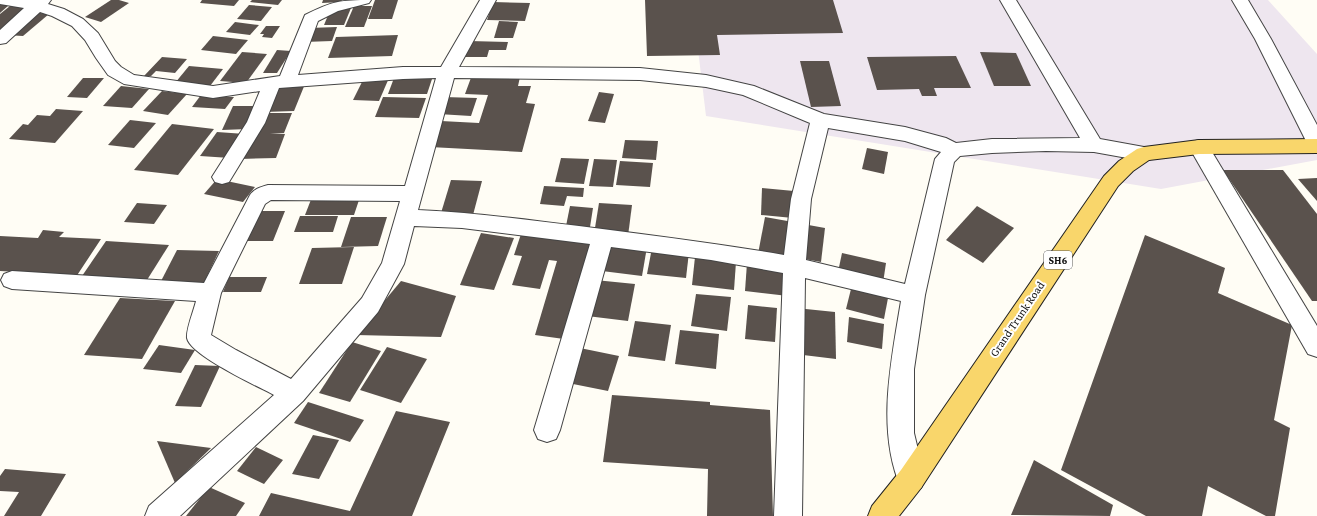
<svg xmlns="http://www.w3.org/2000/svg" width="1317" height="516" font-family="'Crimson Pro',serif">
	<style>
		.industrial { fill: #eee6ef }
		.building { fill: #5a524d }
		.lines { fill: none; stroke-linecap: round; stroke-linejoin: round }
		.minor-casing { stroke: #444; stroke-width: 2 }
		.major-casing { stroke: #222; stroke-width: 2 }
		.minor { fill: #fff; fill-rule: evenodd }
		.major { fill: #f9d66b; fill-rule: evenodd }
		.labels { text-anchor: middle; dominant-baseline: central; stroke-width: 4; stroke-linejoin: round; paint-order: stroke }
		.shield { fill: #fff; stroke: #585858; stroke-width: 1 }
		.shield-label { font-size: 11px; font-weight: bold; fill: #111 }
		.street-label { font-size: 12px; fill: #111; stroke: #fff }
	</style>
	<rect width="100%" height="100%" fill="#fffdf5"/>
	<path class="industrial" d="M692,0H1268L1317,54V160L1161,189L706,116Z"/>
	<g class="building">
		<path d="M111,0H119L129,3L101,22L85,17Z"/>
		<path d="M202,0H239L234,6L200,3Z"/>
		<path d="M252,0H282L278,5L250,2Z"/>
		<path d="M323,0H342L341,2L322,3Z"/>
		<path d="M375,0H398L392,19H368Z"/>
		<path d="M645,0H833L843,33L717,35L720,55L647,56Z"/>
		<path d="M493,2L530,3L525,21L487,20Z"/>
		<path d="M0,4L9,5L0,13Z"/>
		<path d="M249,5L272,7L261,21L237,19Z"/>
		<path d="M10,6L30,8L0,33V14Z"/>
		<path d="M354,6H372L364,27H345Z"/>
		<path d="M331,8H351L344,25H324Z"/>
		<path d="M32,12L49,14L23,36L5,35Z"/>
		<path d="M499,21L518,22L513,38H494Z"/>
		<path d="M235,22L259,25L250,35L226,32Z"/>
		<path d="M266,26H280L272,38L262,37L264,34H260Z"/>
		<path d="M337,27L332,41L304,42L309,28Z"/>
		<path d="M398,35L392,56L328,58L336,37Z"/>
		<path d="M213,36L248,40L236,54L201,50Z"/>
		<path d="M469,41L508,42L506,50H489L487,57H463Z"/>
		<path d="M277,50L291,51L277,73H263Z"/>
		<path d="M242,52L267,54L246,83L220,81Z"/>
		<path d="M980,52L1016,53L1031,86H994Z"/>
		<path d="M956,56L971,88H934L937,96H922L919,89L877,90L867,57Z"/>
		<path d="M162,57L187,59L175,73L156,71L151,76H144Z"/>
		<path d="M800,61H829L841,106L811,107Z"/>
		<path d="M189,66L223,69L210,86L175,83Z"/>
		<path d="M472,75L520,77L518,86H531L526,103L535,104L522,152L430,147L441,121L479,123L488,95L465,94Z"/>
		<path d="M83,78H104L87,98L67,97Z"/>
		<path d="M364,78H389L379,101L353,100Z"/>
		<path d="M394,78L432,79L427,94H388Z"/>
		<path d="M276,84H305L294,111L264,112Z"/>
		<path d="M121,86L149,89L132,108L103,106Z"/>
		<path d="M162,91L187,94L168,115L143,111Z"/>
		<path d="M599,92L614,94L605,123L588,121Z"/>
		<path d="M201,95L234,97L225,109L192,107Z"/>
		<path d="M383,97L426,98L419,118L375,117Z"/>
		<path d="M444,97L477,98L471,116L438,114Z"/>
		<path d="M233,106H258L248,129L222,130Z"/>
		<path d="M56,109L83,111L55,143L9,139L23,124L28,125L37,115L50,116Z"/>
		<path d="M263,113H292L284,133H270L285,134L276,158L240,159Z"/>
		<path d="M130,120L156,123L134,148L108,145Z"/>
		<path d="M172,124L214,129L178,175L134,170Z"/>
		<path d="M217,132L245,134L230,158L200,156Z"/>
		<path d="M625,140L658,141L656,160L622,158Z"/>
		<path d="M867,148L888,152L884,174L862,169Z"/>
		<path d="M561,158L589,159L584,184L555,182Z"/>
		<path d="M594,159L617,160L613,187L589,186Z"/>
		<path d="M620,161L653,163L650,187L616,185Z"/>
		<path d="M1223,170H1283L1317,214V301H1312Z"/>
		<path d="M1317,178V201L1298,179Z"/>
		<path d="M217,179L255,187L243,202L204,194Z"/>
		<path d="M451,180L482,181L473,215L441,213Z"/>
		<path d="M544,186L584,188L583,197L567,196L564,206L540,204Z"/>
		<path d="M762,188L794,191L793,218L761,215Z"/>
		<path d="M312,197H360L354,215H305Z"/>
		<path d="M137,203L167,205L154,224L124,222Z"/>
		<path d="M599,203L632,205L628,236L594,234Z"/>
		<path d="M570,206L593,208L590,227L566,226Z"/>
		<path d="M977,206L1014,228L983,263L946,240Z"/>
		<path d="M260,211H285L273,241H247Z"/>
		<path d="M300,216H338L333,232H294Z"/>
		<path d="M351,217H387L378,246L341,247Z"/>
		<path d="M765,217L793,222L788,260L758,254Z"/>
		<path d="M803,224L825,228L821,262L799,258Z"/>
		<path d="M43,230L64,232L59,237L101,239L72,283L18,272L0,271V236L38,238Z"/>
		<path d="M522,231L591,240L564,339L535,335L557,261L549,260L540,289L512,285L522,256L514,255Z"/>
		<path d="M481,233L514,238L494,290L460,285Z"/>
		<path d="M1145,235L1225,268L1218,293L1292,325L1274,420L1290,428L1275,516H1266L1208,486L1202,516H1146L1061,470Z"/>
		<path d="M106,241L169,245L147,280L82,276Z"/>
		<path d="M608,243L647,247L642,276L602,271Z"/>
		<path d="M354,247L342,284H299L312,248Z"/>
		<path d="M652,248L689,252L686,278L647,274Z"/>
		<path d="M177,250L219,251L203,285H159Z"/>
		<path d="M842,253L886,263L883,283L838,272Z"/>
		<path d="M695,257L736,262L734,290L692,285Z"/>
		<path d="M747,263L789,268L788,296L745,291Z"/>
		<path d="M229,277H267L261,292H223Z"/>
		<path d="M595,280L635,284L628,321L587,316Z"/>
		<path d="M401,281L456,296L441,337L356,335Z"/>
		<path d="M851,289L888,298L884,319L846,309Z"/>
		<path d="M696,294L731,297L727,331L691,326Z"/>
		<path d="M120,298L175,301L142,359L84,355Z"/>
		<path d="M748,305L777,308L775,342L745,339Z"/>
		<path d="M796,308L835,312L836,359L795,354Z"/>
		<path d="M849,317L884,324L882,349L847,342Z"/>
		<path d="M635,321L671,325L665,361L628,356Z"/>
		<path d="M680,330L719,334L716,369L675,364Z"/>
		<path d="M352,342L381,351L350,402L319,393Z"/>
		<path d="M159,345L195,350L181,373L143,369Z"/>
		<path d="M387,347L427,359L401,403L360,390Z"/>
		<path d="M575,347L619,356L608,391L563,382Z"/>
		<path d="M195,365L220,366L201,407L175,406Z"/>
		<path d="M612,395L710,402V405L770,410L773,516H707L708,469L603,462Z"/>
		<path d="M308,402L364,420L350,442L294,423Z"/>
		<path d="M396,411L450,422L412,516H259L271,493L350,511Z"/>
		<path d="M313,435L339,440L319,479L292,474Z"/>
		<path d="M157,441L211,448L175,483Z"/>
		<path d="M256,447L283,460L264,484L237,471Z"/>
		<path d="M1034,460L1113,505L1110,516L1011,515Z"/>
		<path d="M5,469L66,474L41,516H4L19,492L0,491V476Z"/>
		<path d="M209,487L245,503L236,516H186Z"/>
	</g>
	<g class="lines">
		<defs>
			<g id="minor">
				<path d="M0,0H51L48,4L64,9L83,19L98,33L115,61L121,67L134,75L213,86L280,76L305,15C333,1 340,0 371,0L369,3L338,11L318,21L298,75L403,67H441L480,0H496L459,67L640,68L706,75L754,86L824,114L905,127L946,138L956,143L992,139L1080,138L1000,0H1016L1100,139L1144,147L1151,149L1154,154L1151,159L1144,161L1094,152L1046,151L992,153L960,156L954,162L925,295L914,369V433L925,479L921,488L911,492L901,488C876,430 891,362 901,301L805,278L802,516H774L783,273L711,260L611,247L560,430L556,439L547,442L538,439L534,430L590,244L462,228L414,226L404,264L378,312L303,401L180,516H145L149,506L274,395C257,386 190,355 187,338C186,329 194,310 196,301L12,289L4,286L1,280L4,274L12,271L204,283L250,195C254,189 261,187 268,185L405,186L436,78L403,79L279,88L265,123L229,182L222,184L215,182L212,177L247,122L260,91L213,98L124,84L108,75L96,58L85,40L72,26L52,16L40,12L6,43L0,44V30L24,8L0,4ZM454,78L640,80L706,87L743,95L810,123L791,199L784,255C716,243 648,235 579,226C526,220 472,212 418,210ZM828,128L905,141L941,152L935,159L905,284L806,260L811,199ZM271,200L400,201L382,263L362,298L291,379L236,350L211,335L221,293L265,204Z"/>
				<path d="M1232,0H1248L1271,39L1317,125V150L1310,148L1307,143L1255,39Z"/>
				<path d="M1199,140L1206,142L1317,326V357L1308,354L1189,147L1192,142Z"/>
			</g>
			<path id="major" d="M1317,139V153L1199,154L1149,160L1133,171L1118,186L921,488L899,516H868L872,506L901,470L1104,176L1119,161L1137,149L1144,147L1199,140Z"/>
		</defs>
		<use href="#minor" class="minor-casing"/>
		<use href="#major" class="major-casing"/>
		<use href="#minor" class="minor"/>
		<use href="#major" class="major"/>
	</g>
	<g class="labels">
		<rect class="shield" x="1044" y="251" width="28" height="18" rx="3"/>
		<g class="shield-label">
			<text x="1058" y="260">SH6</text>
		</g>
		<g class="street-label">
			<text transform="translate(1017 319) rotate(-56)">Grand Trunk Road</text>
		</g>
	</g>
</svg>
